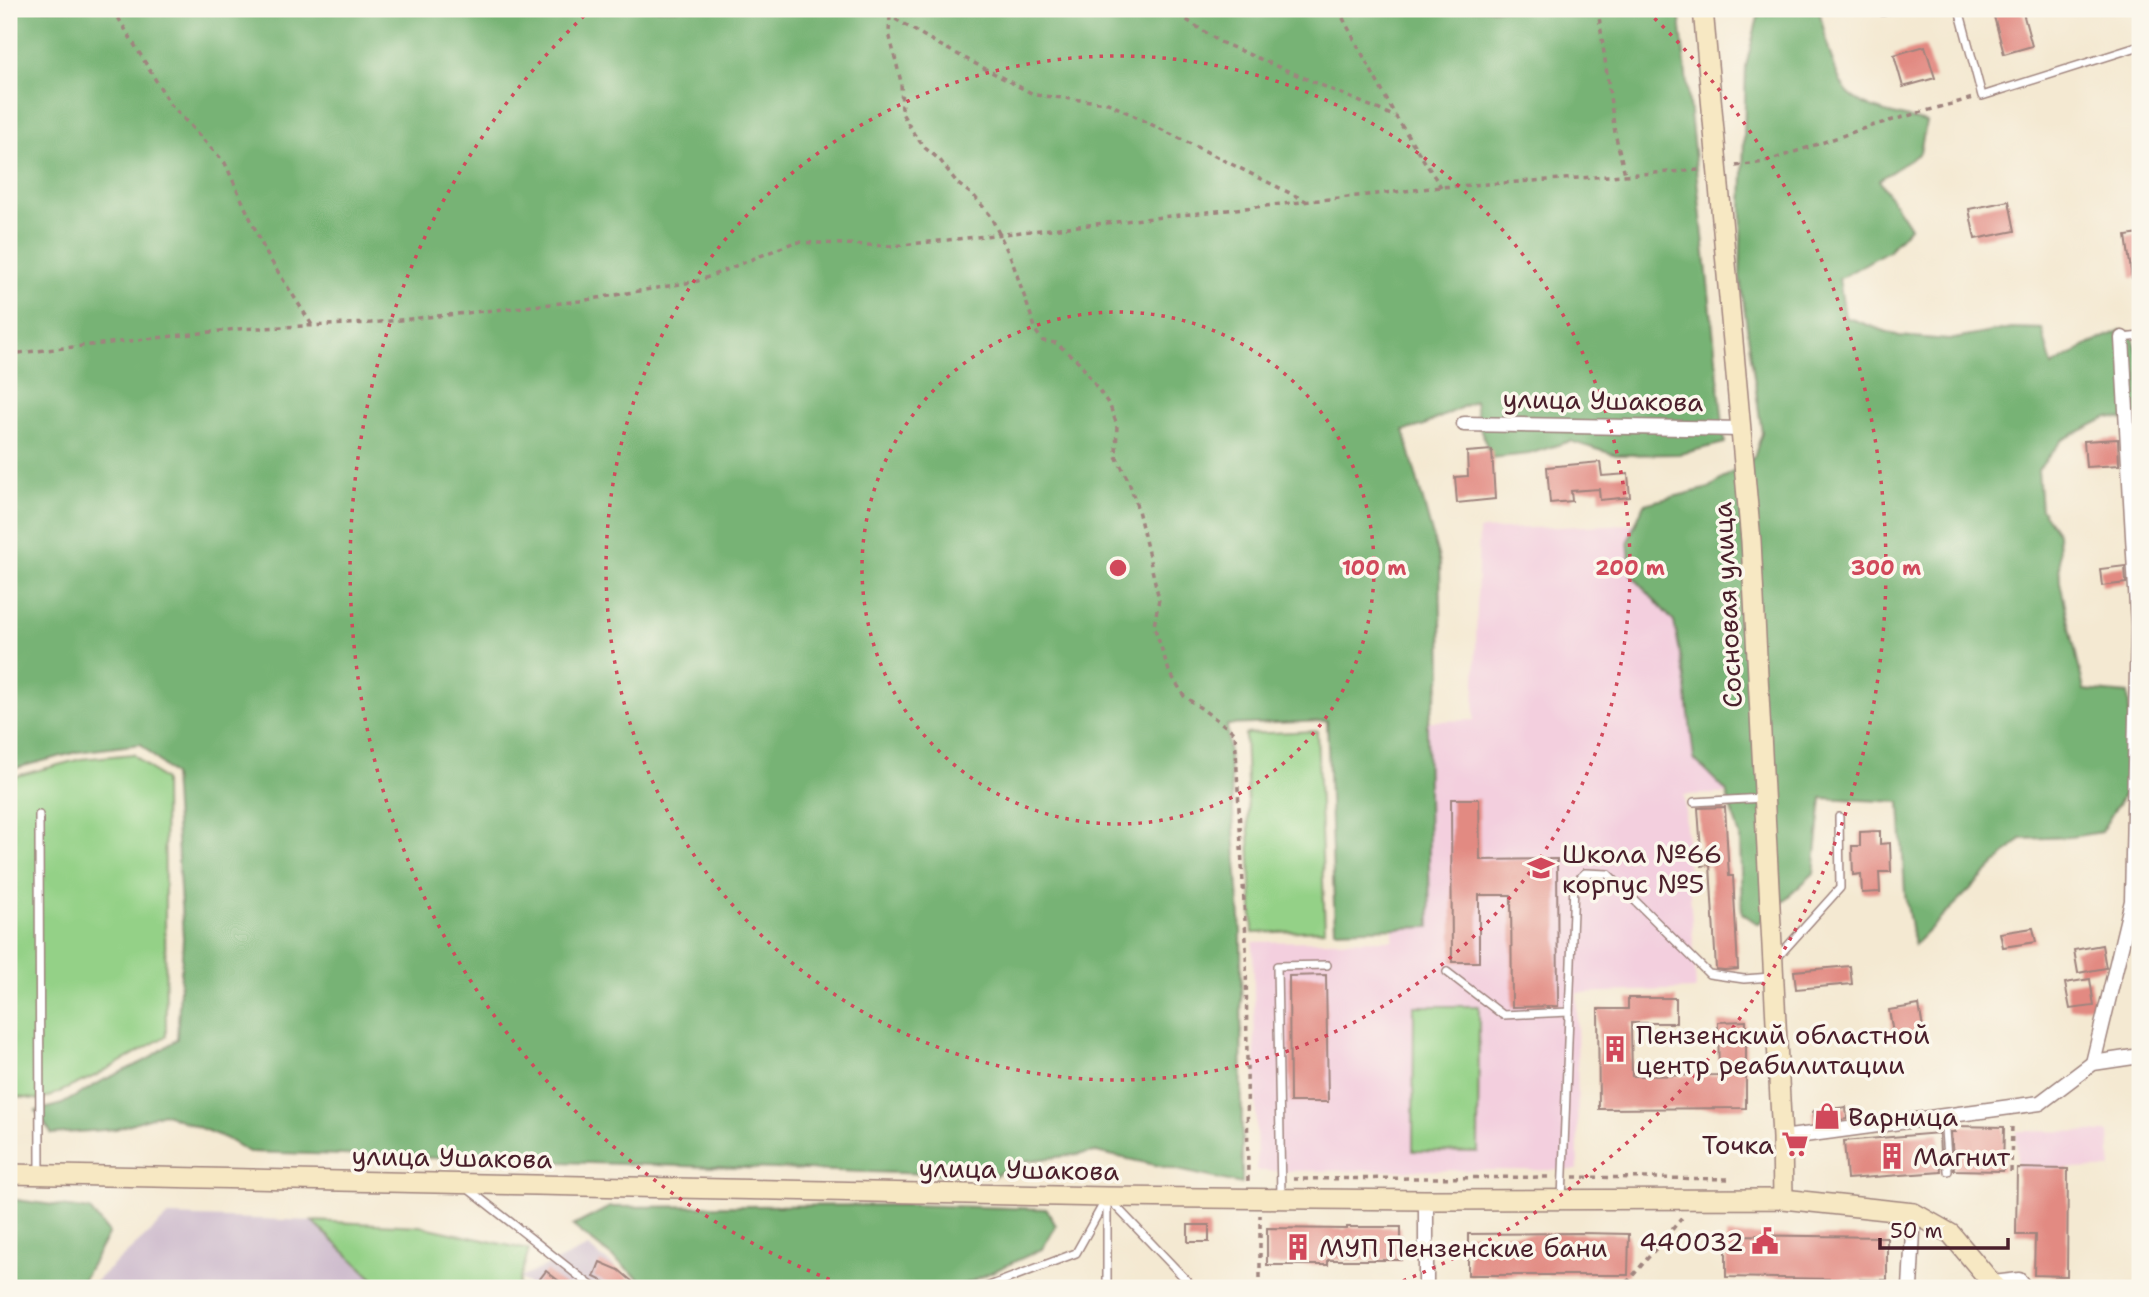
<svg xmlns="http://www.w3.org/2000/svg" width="2149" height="1297" font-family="'Shantell Sans',sans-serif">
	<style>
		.built { fill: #f3cfde }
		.industrial { fill: #cfbdce }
		.green { fill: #94d187; stroke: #6f7859; stroke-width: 2 }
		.forest { fill: #77b374; stroke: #606950; stroke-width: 2 }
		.building { fill: #e28a82 }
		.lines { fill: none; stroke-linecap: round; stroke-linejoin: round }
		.lane-casing { stroke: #9f847e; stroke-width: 10 }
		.street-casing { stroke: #9f847e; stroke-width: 17 }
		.secondary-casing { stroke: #9f847e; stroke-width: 22 }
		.path { stroke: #9f847e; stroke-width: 3.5; stroke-dasharray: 5 5; stroke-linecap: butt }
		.lane { stroke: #fff; stroke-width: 7 }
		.street { stroke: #fff; stroke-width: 14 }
		.secondary { stroke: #f7e8c3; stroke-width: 19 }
		.ring { fill: none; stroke: #d1495b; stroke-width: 3.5; stroke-dasharray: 3.5 7 }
		.labels { text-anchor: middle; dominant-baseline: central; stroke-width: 7; stroke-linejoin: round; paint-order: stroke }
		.street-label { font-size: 26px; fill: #4a1f2b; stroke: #fbf7ec }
		.poi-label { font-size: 26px; fill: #4a1f2b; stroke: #fbf7ec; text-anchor: start }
		.centre { fill: #d1495b; stroke: #fbf7ec; stroke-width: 3.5 }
		.ring-label { font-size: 21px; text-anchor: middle; font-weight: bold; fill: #d1495b; stroke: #fbf7ec; stroke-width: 7; stroke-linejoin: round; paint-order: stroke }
	</style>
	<rect width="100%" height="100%" fill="#fbf7ec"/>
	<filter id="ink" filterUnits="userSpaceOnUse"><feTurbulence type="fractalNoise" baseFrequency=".0143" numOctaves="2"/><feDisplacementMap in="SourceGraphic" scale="14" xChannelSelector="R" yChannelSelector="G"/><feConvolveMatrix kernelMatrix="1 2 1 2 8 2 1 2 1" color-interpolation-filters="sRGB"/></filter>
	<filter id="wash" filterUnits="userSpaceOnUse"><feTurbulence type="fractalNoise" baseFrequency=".00686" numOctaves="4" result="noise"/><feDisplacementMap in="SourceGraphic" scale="28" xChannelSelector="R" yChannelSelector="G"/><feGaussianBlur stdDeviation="1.57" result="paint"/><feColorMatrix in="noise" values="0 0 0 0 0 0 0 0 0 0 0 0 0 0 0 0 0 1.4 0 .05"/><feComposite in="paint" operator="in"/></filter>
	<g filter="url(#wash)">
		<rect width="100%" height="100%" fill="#f4e9d2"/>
		<g class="built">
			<path d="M1737,520L1749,793L1684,795L1696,989L1577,993L1578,1170L1257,1171L1253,942L1393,940L1396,722L1474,720L1479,530Z"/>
			<path d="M2016,1131L2109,1132L2111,1169L2017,1168Z"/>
		</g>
		<g class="industrial">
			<path d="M168,1216L312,1221L383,1288H88Z"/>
			<path d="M588,1247L642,1288H533L520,1278Z"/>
		</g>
		<g class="green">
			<path d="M1317,731L1325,930L1253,933L1245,734Z"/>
			<path d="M133,754L164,780L166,1036L97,1075L42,1100L9,1096V778L81,759Z"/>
			<path d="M1414,1006H1479L1478,1152L1413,1151Z"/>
			<path d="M312,1221L420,1226L529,1250L518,1285L522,1288H383Z"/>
		</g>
		<g class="forest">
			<path d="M9,9H1679L1725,443L1680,454L1616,455L1570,441L1529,454L1491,458L1478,422L1475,401L1422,426L1404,431L1440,563L1442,674L1427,725L1430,927L1335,930L1327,721L1227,725L1241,933L1242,1184L1096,1152L1018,1162L994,1176L249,1152L225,1138L163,1113L116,1129L52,1134L36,1111L62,1104L104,1080L147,1060L177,1039L183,938L173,775L141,744L77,752L9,770Z"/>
			<path d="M1760,9H1819C1824,30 1834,81 1850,95C1869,111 1903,116 1926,122L1920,153L1879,180L1910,227L1889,250L1839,279L1845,317L1899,336L1949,340L2012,328L2042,329L2052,366L2090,344L2121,330L2132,333L2140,362V412L2124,420L2108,417L2062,440L2038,470L2041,509L2058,533L2060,582L2084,690L2128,694L2131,732L2127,789L2101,832L2071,837L2021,839L1914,945L1905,894L1900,802L1822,798L1814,873L1758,924L1742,913L1740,837L1726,791L1694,759L1685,678L1674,622L1631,574L1628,541L1644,504L1709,488L1754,457L1762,433L1740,278L1746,66Z"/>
			<path d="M9,1199L90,1210L109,1233L78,1288H9Z"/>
			<path d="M908,1205L1047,1209L1056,1226L1042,1249L970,1282L951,1288H651L573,1226L610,1207Z"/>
		</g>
		<g id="blocks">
			<g class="building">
				<path d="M1992,9H2022L2032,46L2004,54Z"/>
				<path d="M1925,46L1935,78L1903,87L1894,55Z"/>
				<path d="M2009,201L2015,231L1975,239L1969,209Z"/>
				<path d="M2140,234V277L2132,278L2126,236Z"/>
				<path d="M2118,439L2119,465L2086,467L2084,441Z"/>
				<path d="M1492,450L1495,499L1457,503L1455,477L1468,476L1467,452Z"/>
				<path d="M1600,462L1602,476L1628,474L1630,497L1600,500L1599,489L1571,491L1572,501L1550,503L1547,467Z"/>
				<path d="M2125,566L2126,583L2102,586L2100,569Z"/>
				<path d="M1451,799H1479L1480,860L1557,859L1558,1006L1512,1007L1511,895H1479V962H1452Z"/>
				<path d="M1725,807L1729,876H1733L1738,969L1724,970L1716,969L1710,865L1702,866L1698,808Z"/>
				<path d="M1880,831V844L1890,843L1891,872H1879L1880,892L1862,893L1861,874L1853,875L1852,846H1860V832Z"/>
				<path d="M2033,928L2036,942L2003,947L2000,933Z"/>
				<path d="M2102,945L2106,968L2078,973L2074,950Z"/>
				<path d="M1850,966L1852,984L1796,989L1794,971Z"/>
				<path d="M1326,975L1328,1102H1290L1289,976Z"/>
				<path d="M2090,979L2094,1006L2070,1009L2065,983Z"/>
				<path d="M1628,998H1676V1023H1631L1632,1076L1719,1075L1718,1022L1746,1021V1108L1599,1109L1598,1009H1628Z"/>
				<path d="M1919,1005L1924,1034L1894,1039L1889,1010Z"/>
				<path d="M1846,1107L1847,1119L1814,1124L1813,1111Z"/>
				<path d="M1955,1126L2004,1127L2003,1171L1954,1170L1951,1132H1955Z"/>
				<path d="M1939,1133L1941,1172L1847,1179L1844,1141Z"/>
				<path d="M2017,1168L2068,1169L2067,1276L2034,1275L2035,1235H2016Z"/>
				<rect x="1188" y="1225" width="21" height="17"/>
				<path d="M1346,1227H1401V1260H1328V1265H1267V1228L1346,1229Z"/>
				<path d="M1581,1233L1629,1234L1628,1275H1468V1234Z"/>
				<path d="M1726,1235L1887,1237V1280L1726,1277Z"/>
				<path d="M600,1262L619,1270L640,1288H614L607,1283L594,1277Z"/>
				<path d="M546,1271L568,1288H533Z"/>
			</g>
		</g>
	</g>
	<g filter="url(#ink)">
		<use href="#blocks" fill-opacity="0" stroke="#9f847e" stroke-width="2"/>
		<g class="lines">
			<defs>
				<g id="lane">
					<path d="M1959,9L1982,96L2140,46"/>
					<path d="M1883,12L1893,9"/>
					<path d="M2123,338L2140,336"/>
					<path d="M1694,802L1763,798"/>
					<path d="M39,815L40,1174"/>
					<path d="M1776,959L1840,888L1839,817"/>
					<path d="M1447,972L1503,1015L1569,1012"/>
					<path d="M1944,1117L1948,1171"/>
					<path d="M467,1188L594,1288"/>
					<path d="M1281,1195L1277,966L1327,965"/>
					<path d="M1562,1199L1574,884L1585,873L1608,874L1709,974L1744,979L1771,977"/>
					<path d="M1110,1200L1194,1288"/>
					<path d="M984,1288L1076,1253L1105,1201"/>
					<path d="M1107,1288V1198"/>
				</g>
				<g id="street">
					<path d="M1464,424L1742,429"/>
					<path d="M2093,1063L2132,901L2138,626L2122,338"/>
					<path d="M1782,1138L2040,1103L2093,1063L2140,1056"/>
					<path d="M1426,1200V1288"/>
					<path d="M1993,1283L2019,1280L2025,1288"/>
					<path d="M1910,1288L1914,1213"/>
				</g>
				<g id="secondary">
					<path d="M1703,9L1751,541L1782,1138L1783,1199"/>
					<path d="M9,1174L1107,1197L1426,1200L1783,1199L1914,1213L1951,1234L1996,1288"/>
				</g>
			</defs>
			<use href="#lane" class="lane-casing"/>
			<use href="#street" class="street-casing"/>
			<use href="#secondary" class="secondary-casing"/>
			<g class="path">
				<path d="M113,9L170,104L225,163L266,253L312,325"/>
				<path d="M878,9L938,44L1035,95L1108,103L1306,201"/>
				<path d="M1170,9L1220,42L1396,117L1441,187"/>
				<path d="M1338,9L1395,115"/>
				<path d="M1598,9L1615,133L1625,174"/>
				<path d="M890,16L889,33L901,82L902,113L914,134L925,148L940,160L958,184L974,196L990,215L1011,258L1037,333L1043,341L1056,343L1079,362L1110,406L1117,425L1116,456L1129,482L1138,510L1159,599L1154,626L1169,671L1184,696L1235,733L1246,940L1248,1183"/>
				<path d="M1736,166L1765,162L1871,126L1973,98"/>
				<path d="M9,354L238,329L371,323L580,301L698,281L795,242L892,246L1441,187L1700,170"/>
				<path d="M2011,1172L2012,1123"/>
				<path d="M1573,1177L1733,1179"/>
				<path d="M1293,1179L1551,1177"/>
				<path d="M1026,1286L1072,1288"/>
				<path d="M1260,1288V1215"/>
				<path d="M1618,1288L1629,1280L1682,1218"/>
			</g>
			<use href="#lane" class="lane"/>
			<use href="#street" class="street"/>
			<use href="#secondary" class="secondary"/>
		</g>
	</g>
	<g class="ring">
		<circle cx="1118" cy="568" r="256"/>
		<circle cx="1118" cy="568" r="512"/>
		<path d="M849 1287A768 768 0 0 1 589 11M1647 11A768 768 0 0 1 1387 1287"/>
	</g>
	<defs>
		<symbol id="school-bare" viewBox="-9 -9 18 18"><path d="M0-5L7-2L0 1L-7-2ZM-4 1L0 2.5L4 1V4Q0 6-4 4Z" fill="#d1495b" stroke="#fbf7ec" stroke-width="2.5" paint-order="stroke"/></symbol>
		<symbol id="building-bare" viewBox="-9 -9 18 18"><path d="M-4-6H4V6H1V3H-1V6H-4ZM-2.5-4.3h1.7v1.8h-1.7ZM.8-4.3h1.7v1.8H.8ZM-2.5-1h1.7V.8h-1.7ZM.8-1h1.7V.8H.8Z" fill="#d1495b" stroke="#fbf7ec" stroke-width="2.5" paint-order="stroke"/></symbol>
		<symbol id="shop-bare" viewBox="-9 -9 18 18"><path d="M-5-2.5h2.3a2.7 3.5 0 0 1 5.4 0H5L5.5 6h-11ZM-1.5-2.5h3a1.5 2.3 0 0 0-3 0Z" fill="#d1495b" stroke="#fbf7ec" stroke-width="2.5" paint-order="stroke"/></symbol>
		<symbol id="supermarket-bare" viewBox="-9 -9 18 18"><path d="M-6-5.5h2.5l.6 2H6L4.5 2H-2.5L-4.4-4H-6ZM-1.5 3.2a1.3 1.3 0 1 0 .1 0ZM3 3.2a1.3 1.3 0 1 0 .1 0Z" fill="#d1495b" stroke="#fbf7ec" stroke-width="2.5" paint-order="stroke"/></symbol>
		<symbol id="civic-bare" viewBox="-9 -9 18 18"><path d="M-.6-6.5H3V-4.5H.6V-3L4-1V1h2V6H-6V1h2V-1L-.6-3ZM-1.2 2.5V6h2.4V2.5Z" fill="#d1495b" stroke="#fbf7ec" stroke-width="2.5" paint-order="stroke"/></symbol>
	</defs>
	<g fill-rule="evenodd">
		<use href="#school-bare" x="1522" y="849" width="38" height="38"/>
		<use href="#building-bare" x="1596" y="1030" width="38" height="38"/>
		<use href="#shop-bare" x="1808" y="1097" width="38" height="38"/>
		<use href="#supermarket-bare" x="1776" y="1125" width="38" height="38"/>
		<use href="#building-bare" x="1873" y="1137" width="38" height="38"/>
		<use href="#civic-bare" x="1746" y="1222" width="38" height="38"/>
		<use href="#building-bare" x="1279" y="1228" width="38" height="38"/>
	</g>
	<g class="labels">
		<g class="street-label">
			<text transform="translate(1603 400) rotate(1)">улица Ушакова</text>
			<text transform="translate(1727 605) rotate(-93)">Сосновая улица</text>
			<text transform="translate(452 1157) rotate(1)">улица Ушакова</text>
			<text transform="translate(1019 1169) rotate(1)">улица Ушакова</text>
		</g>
		<g class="poi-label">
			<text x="1562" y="853">Школа №66<tspan x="1562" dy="30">корпус №5</tspan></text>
			<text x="1636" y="1034">Пензенский областной<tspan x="1636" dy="30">центр реабилитации</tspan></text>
			<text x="1848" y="1116">Варница</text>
			<text x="1774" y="1144" text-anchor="end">Точка</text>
			<text x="1913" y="1156">Магнит</text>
			<text x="1744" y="1241" text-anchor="end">440032</text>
			<text x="1319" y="1247">МУП Пензенские бани</text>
		</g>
	</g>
	<circle cx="1118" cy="568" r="10" class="centre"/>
	<g class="ring-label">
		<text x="1374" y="575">100 m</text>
		<text x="1630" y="575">200 m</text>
		<text x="1886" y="575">300 m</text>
	</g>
	<rect width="2149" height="1297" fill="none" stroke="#fbf7ec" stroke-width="35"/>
	<path d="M1880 1238v10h128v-10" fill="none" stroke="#4a1f2b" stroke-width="3.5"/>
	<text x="1890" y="1238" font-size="21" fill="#4a1f2b" stroke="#fbf7ec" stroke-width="5" paint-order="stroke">50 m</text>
</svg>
